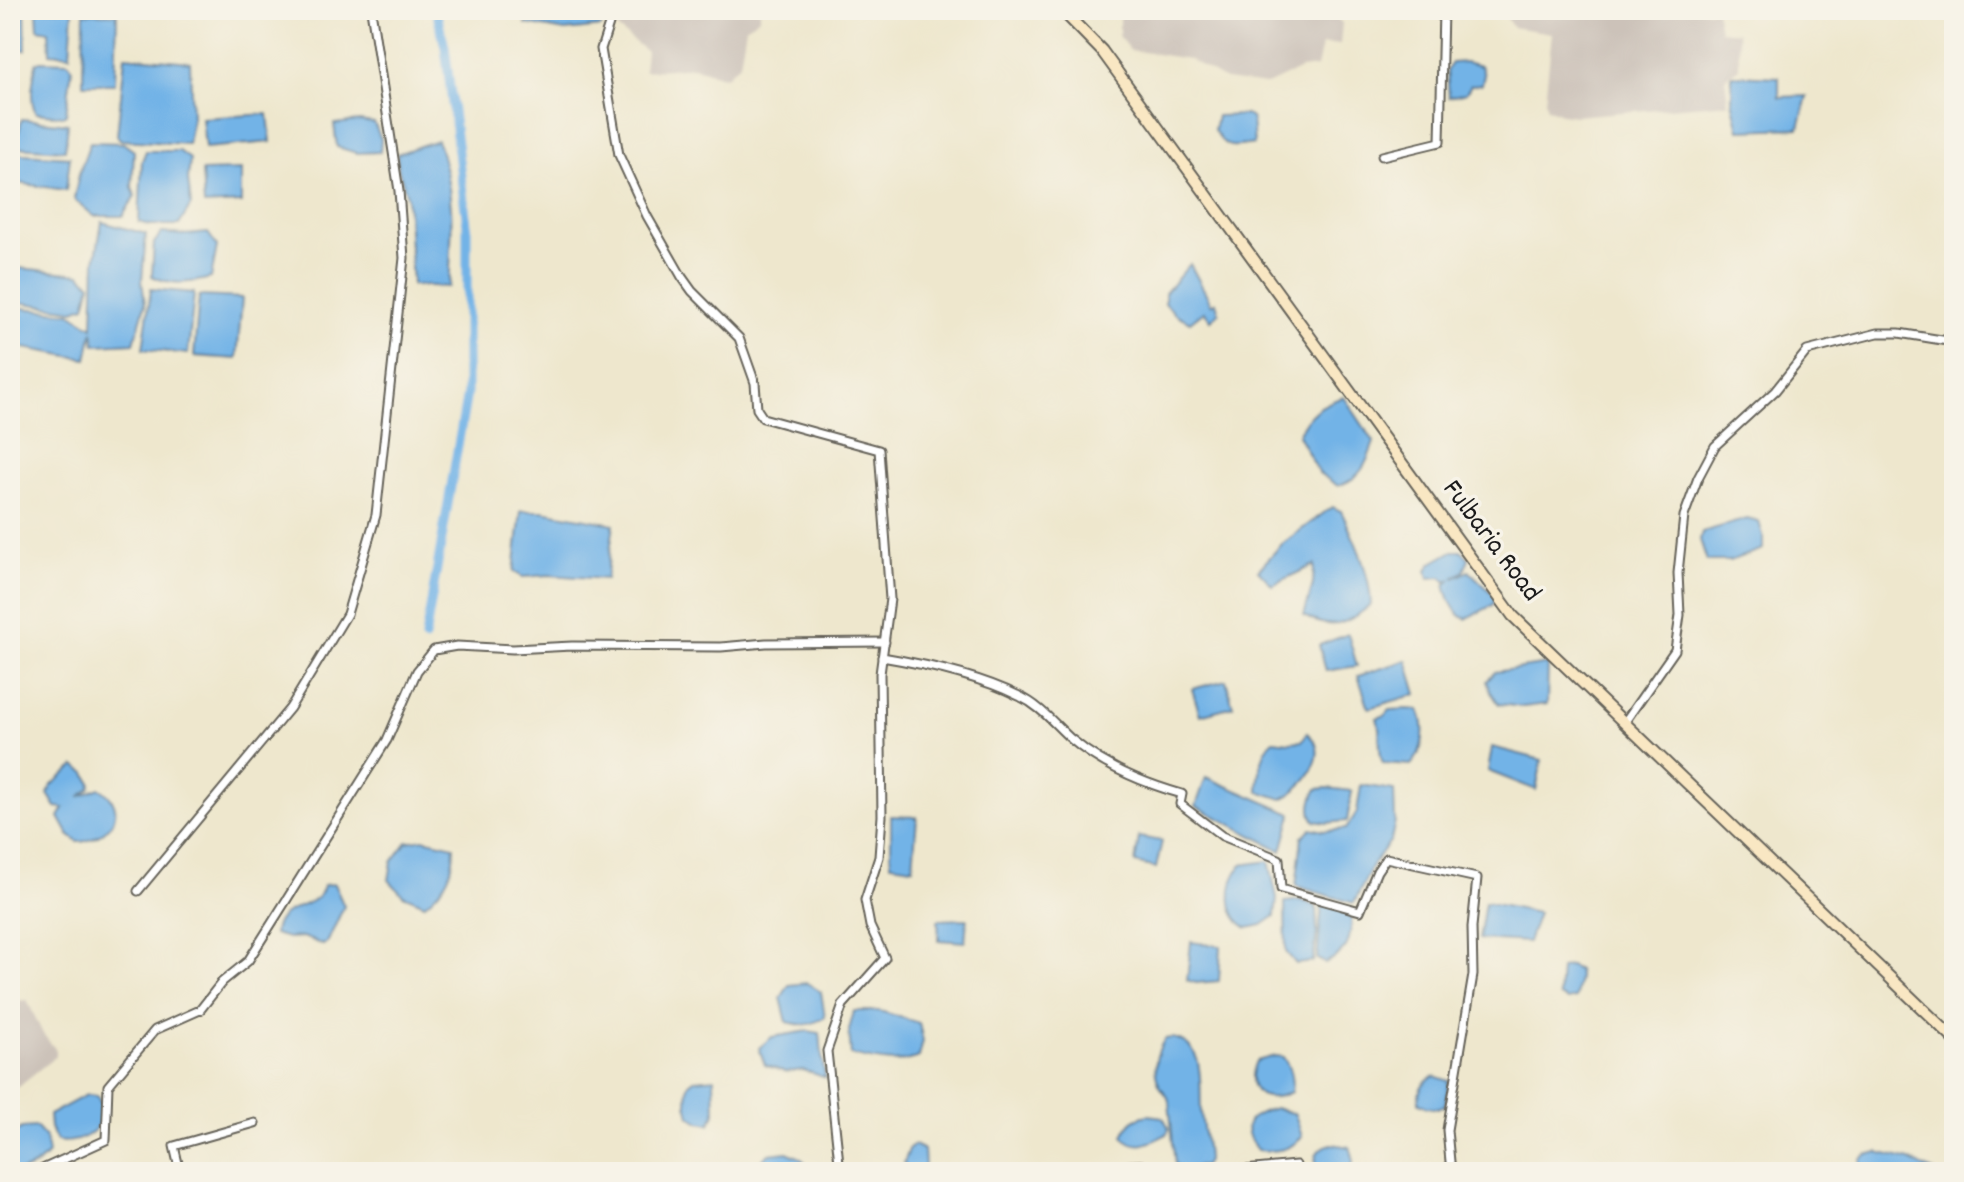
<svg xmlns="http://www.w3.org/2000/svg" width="1964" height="1182" font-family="Dekko,sans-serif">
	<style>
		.industrial { fill: #ccc2b9 }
		.water { fill: #72b3e7; stroke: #476882; stroke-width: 2 }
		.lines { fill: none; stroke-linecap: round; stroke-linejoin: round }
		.canal { stroke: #72b3e7; stroke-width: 9 }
		.street-casing { stroke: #66635a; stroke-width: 11 }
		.secondary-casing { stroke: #66635a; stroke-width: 14 }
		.street { stroke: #fff; stroke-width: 7 }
		.secondary { stroke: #f9e7c3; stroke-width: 10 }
		.labels { text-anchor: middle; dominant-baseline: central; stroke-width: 7; stroke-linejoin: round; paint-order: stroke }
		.street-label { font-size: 28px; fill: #1c1c1c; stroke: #f7f3e8 }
	</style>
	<rect width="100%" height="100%" fill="#f7f3e8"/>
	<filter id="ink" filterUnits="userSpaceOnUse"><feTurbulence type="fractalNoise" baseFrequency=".0125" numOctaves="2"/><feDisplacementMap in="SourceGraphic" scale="16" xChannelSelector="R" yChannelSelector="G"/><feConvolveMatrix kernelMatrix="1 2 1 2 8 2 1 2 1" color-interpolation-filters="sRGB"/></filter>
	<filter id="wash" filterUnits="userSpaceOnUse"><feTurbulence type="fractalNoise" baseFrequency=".006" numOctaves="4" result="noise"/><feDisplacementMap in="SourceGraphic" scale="32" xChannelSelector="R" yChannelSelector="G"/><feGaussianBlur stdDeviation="1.8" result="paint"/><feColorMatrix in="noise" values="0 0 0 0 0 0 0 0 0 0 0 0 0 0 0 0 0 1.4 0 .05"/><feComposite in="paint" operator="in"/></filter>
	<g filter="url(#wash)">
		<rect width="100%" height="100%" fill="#eee7cd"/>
		<g class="industrial">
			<path d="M616,10H760V17L746,27L740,63L725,77L693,67L644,71L646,51L617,28Z"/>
			<path d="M1119,10H1328L1342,23L1340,44L1322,45L1317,67L1301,69L1267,85L1225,80L1189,59L1130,50L1119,37Z"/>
			<path d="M1507,10H1716L1720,30L1738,32L1739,68L1725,78L1728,103L1575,116L1561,114L1547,108L1545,101L1552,33L1512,27L1507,18Z"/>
			<path d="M27,1000L43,1034L56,1050V1056L10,1093V1007L16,1001Z"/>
		</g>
		<g class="water">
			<path d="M10,10H25L26,50H10Z"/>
			<path d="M37,10H73L70,55L50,53L49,31L38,29Z"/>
			<path d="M527,10H605L601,27L565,31L526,24Z"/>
			<path d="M84,13L117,14L115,84H83Z"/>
			<path d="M125,56L190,62L192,119L188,144L121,140L117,136Z"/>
			<path d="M40,61L68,62L72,67L66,114L63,116L36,113C28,97 34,80 36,63Z"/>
			<path d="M1466,62L1481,66L1484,75L1482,84L1471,85L1466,93L1449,97L1447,70L1452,63Z"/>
			<path d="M1732,75L1779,77V97L1807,96L1799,128L1739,130L1732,100Z"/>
			<path d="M268,114L271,142L205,148L202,118Z"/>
			<path d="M1247,115L1252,119L1254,144C1232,147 1226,151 1214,130L1217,116Z"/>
			<path d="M22,119L68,124L65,150L15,147Z"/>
			<path d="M359,121L374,123L381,139L380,152L357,153L337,147L334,124Z"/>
			<path d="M437,140C456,192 452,233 449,287L412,285L407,196L398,168L397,154Z"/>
			<path d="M90,142L123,143L134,151L132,187L135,196L123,216H94L74,199L79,174Z"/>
			<path d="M146,151H179L190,159L188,180L191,205L179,225H150L139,222L142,161Z"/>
			<path d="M10,153L70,157L66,190L10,182Z"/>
			<path d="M241,170V203L204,205L202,171Z"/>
			<path d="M102,222L146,234L142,280L145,305L134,343L95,345L93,331L87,359L12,346L10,265L16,272L13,307L70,313L93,327L95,262Z"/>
			<path d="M162,233L183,235L208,233L217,246L211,278C190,283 172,286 152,276L154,243Z"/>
			<path d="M1190,264L1212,305L1216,302L1219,313L1211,320L1204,311L1190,322L1175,314L1165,303V293Z"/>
			<path d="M18,268L80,274L91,284L85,306L74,310L16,302Z"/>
			<path d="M151,289L194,293L188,354L143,349Z"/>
			<path d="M199,296L242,298L237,359L194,356Z"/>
			<path d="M1344,397L1374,442C1367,463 1361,479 1338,486L1319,473L1298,435C1308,413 1321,404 1344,397Z"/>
			<path d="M1332,507L1341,511C1355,540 1370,572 1371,605C1346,624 1333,632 1304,616L1313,584L1314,565L1272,585L1258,570L1282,544Z"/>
			<path d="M521,511H542L614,524L606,579L549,575L523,577L514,572Z"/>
			<path d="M1747,519L1759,522L1763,535V549L1730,561H1707L1700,540L1702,532Z"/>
			<path d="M1453,551H1461L1469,558L1464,571L1454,578L1469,571L1496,597L1493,605L1466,619C1454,614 1448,597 1445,585L1452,579L1446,582L1441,577L1429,578L1427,570L1432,563Z"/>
			<path d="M1348,634L1357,666L1326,671L1319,645Z"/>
			<path d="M1407,660L1417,694L1369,708L1358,676Z"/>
			<path d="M1548,664L1547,704L1523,707L1499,704L1490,691L1487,681L1495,672Z"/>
			<path d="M1226,680L1233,706L1200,715L1192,689Z"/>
			<path d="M1407,709L1419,710C1427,728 1424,751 1411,765L1383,763C1377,748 1382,733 1377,718L1386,715L1390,710Z"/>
			<path d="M1307,733C1309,735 1315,742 1316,744C1324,764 1298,792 1282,799L1258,791C1259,774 1261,750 1274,740L1289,742L1302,741Z"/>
			<path d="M1492,747L1542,760L1536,790L1488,771Z"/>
			<path d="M75,766L86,773L91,783L90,788L79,797L99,788C133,808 108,840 78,842L69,835L59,817L64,808L56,807L48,794L52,785Z"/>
			<path d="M1206,777L1292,814L1282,851L1196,806Z"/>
			<path d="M1361,785L1394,790L1395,821L1391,840L1373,864L1354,903L1296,886L1302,837L1311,828L1324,831L1346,829L1357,812Z"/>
			<path d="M1327,788L1352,791L1347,821L1326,823L1315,821C1308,810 1311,800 1317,789Z"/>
			<path d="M891,816L917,817L913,867L891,864Z"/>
			<path d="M1139,837L1162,841L1156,868L1135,863Z"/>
			<path d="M423,839L454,846C454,872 446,887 425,904L403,895L389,880L392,862L407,842Z"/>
			<path d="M1269,861L1277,898L1275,916L1262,925L1248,928C1225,916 1227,884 1241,865Z"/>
			<path d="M334,884L344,906L328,941L323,945L303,937L288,938L274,934C276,908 302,910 318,897C319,895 323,887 324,885Z"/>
			<path d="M1300,900L1316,906L1317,932L1313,962L1296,964L1286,952L1285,902Z"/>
			<path d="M1485,902L1538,913L1528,942L1479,939Z"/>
			<path d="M1322,904L1341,908L1352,917C1350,943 1349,951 1325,963L1317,959Z"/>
			<path d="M967,919L965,942L939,940L938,920Z"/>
			<path d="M1191,942L1221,946L1219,981L1196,983L1187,980Z"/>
			<path d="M1570,966L1578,970L1579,977L1576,998L1567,1000L1559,996L1561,968Z"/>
			<path d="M807,983L821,992L825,1017C810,1026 803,1026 787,1022L781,998L789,985Z"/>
			<path d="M854,1011H880L919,1023L923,1041L919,1057C896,1066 874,1060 851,1055L849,1030Z"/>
			<path d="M808,1031L820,1033C822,1049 821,1063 826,1078L803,1070L785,1072L765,1065L759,1048L772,1037Z"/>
			<path d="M1172,1038C1207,1044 1199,1084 1201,1111C1202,1128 1207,1144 1207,1161L1204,1166L1183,1168L1175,1165L1169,1101C1167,1092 1162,1092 1159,1084C1152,1069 1156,1052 1165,1039Z"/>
			<path d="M1275,1056L1283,1057C1291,1069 1293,1079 1291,1092C1263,1106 1243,1091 1256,1061Z"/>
			<path d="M1434,1076L1449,1081L1445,1106C1435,1110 1428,1108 1419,1103C1418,1091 1423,1081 1434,1076Z"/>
			<path d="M714,1078L715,1113L710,1124L699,1122L690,1116L687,1104L688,1085L694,1080Z"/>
			<path d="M86,1095L97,1096C114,1124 84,1146 57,1141L50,1128L49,1115Z"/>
			<path d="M1275,1108L1295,1114L1302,1137C1289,1151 1275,1152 1257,1150C1238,1125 1248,1115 1275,1108Z"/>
			<path d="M1148,1115L1163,1117L1169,1128L1167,1134C1152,1142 1135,1152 1123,1136C1129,1122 1133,1118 1148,1115Z"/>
			<path d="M36,1127L45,1137L48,1154C38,1166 26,1172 10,1172L11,1136L22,1128Z"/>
			<path d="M1332,1144L1349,1147C1355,1156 1354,1164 1349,1172H1317C1313,1156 1316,1148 1332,1144Z"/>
			<path d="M914,1145L924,1150L925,1167L918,1172H908L904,1163L910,1147Z"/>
			<path d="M787,1152L801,1158L807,1166L804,1172H760L761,1161L769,1154Z"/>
			<path d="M1878,1152L1910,1160L1935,1172H1868L1860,1166L1861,1159L1866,1155Z"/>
		</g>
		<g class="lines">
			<path class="canal" d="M425,638L467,393V225L445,47L436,10"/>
		</g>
	</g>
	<g filter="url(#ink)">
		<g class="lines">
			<defs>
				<g id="street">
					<path d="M610,10L609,24L601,49L619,155L647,216L682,277L692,291L739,338L755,383L757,409L763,418L879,450L890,599L880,674L882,816L879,857L865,900L870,926L885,958L843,1005L827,1051L840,1172"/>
					<path d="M1382,156L1440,142L1443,10"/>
					<path d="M882,657C924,664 981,677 1019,696C1041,706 1054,724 1071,739C1103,766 1143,783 1182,794L1180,804L1222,836L1279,859L1281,889L1360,911L1377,871L1386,858L1477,878L1472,927L1473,975L1447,1130L1451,1172"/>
					<path d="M1624,723L1675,650L1680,615L1678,573L1684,516L1698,478L1715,446L1775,391L1807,351L1878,333H1899L1954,342"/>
					<path d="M138,891L290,708L347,614L376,515L404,258L399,191L371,10"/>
					<path d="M36,1172L106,1140L108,1086L155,1030L200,1010L222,982L248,961L387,740L417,671L434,650L457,646L513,649L572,646L721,647L766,643L885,642"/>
					<path d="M180,1172L174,1146L255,1123"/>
					<path d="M1054,1172L1056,1168L1140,1165L1195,1172"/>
					<path d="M1223,1172L1296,1165"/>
				</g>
				<path id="secondary" d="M1062,10L1102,51L1513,616L1954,1039"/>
			</defs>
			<use href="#street" class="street-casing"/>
			<use href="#secondary" class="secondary-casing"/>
			<use href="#street" class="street"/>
			<use href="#secondary" class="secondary"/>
		</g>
	</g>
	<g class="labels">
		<g class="street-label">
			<text transform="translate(1490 542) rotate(53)">Fulbaria Road</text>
		</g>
	</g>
	<rect width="1964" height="1182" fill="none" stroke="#f7f3e8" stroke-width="40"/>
</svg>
